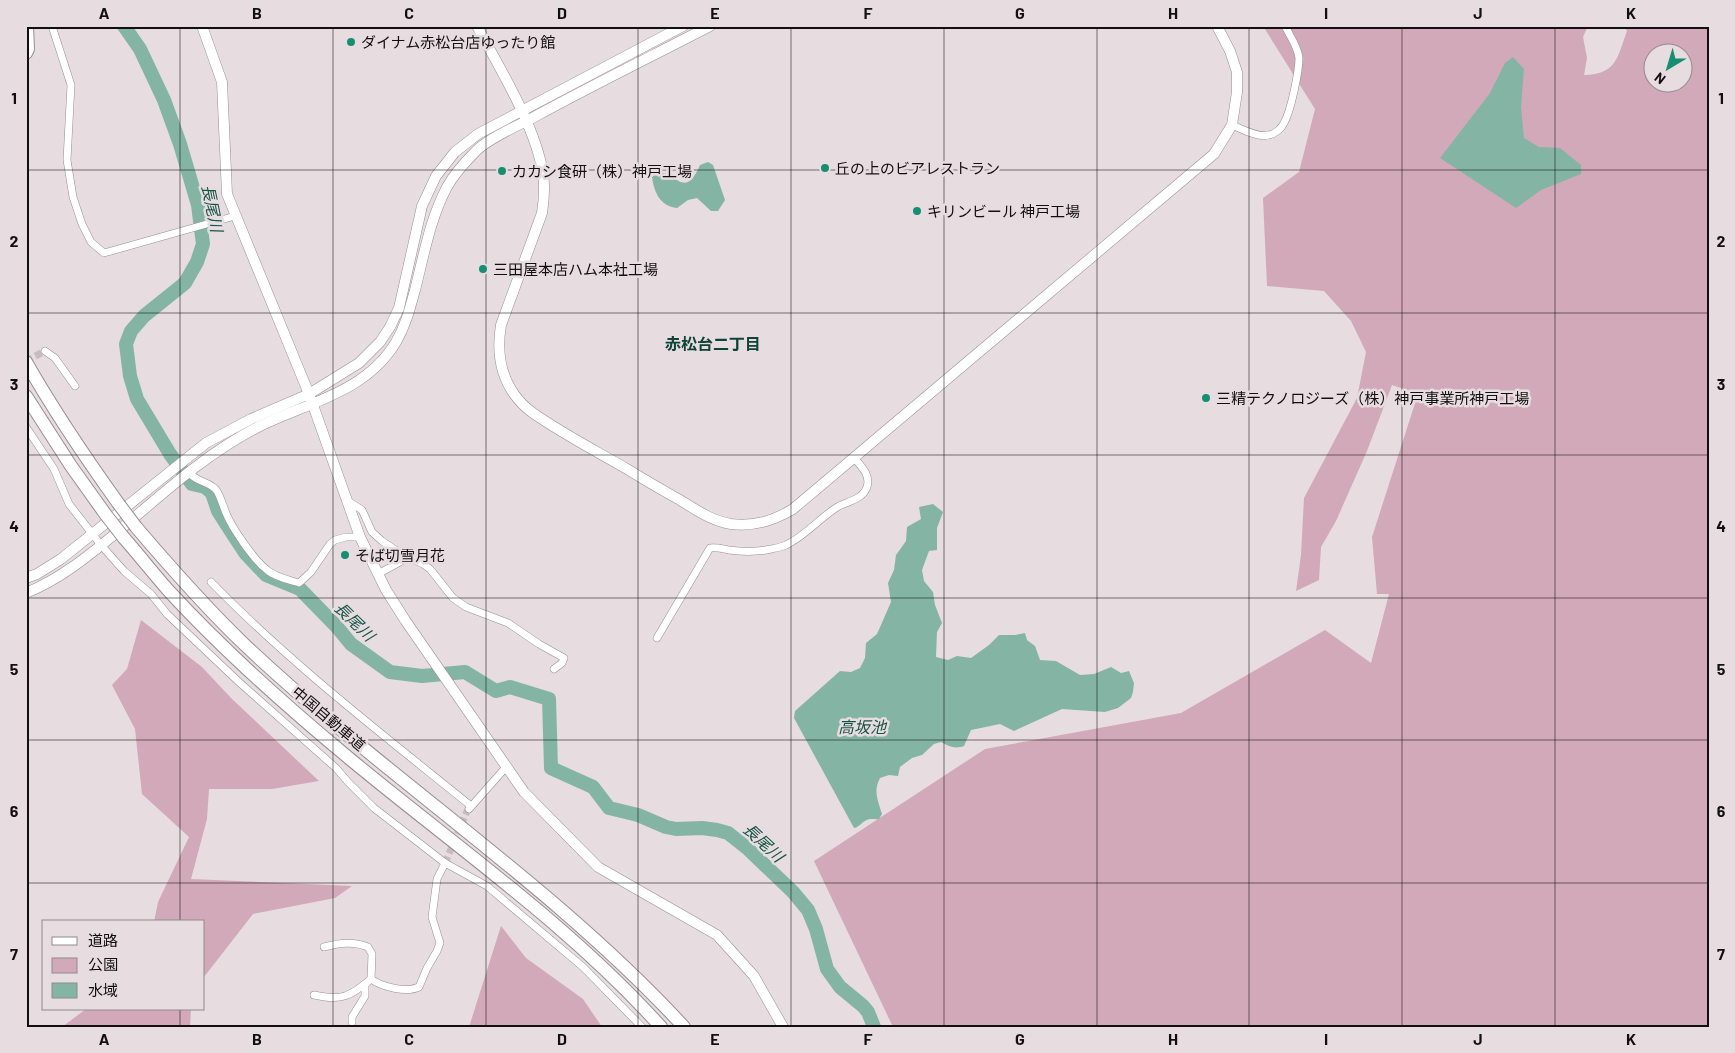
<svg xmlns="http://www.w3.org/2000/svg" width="1735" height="1053" font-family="Barlow,'Noto Sans JP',sans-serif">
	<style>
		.green { fill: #d2a9b8; fill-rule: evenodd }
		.water { fill: #84b5a4 }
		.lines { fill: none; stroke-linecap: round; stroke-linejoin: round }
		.river { stroke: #84b5a4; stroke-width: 14 }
		.street-tunnel { stroke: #c7bdc1; stroke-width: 7; stroke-dasharray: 7 3.5; stroke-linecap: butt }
		.street-casing { stroke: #988e91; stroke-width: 8 }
		.secondary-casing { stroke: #988e91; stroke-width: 11 }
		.highway-casing { stroke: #988e91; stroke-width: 14 }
		.street { stroke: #fff; stroke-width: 7 }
		.secondary { stroke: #fff; stroke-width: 10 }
		.highway { stroke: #fff; stroke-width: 12 }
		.highway-bridge-casing { stroke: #988e91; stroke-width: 14; stroke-linecap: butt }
		.highway-bridge { stroke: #fff; stroke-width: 12 }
		.grid { fill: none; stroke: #130f10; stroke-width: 1; stroke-opacity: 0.55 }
		.poi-dot { fill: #168e71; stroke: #e7dce0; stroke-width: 2 }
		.labels { text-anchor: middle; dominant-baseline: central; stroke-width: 5; stroke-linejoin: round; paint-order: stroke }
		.poi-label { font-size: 15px; fill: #130f10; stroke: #e7dce0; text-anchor: start }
		.street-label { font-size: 15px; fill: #130f10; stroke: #e7dce0 }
		.water-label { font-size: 16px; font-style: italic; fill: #165644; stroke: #e7dce0 }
		.neighbourhood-label { font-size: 16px; font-weight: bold; fill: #0e4335; stroke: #e7dce0 }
		.neatline { fill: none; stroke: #130f10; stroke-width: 2 }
		.grid-label { font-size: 16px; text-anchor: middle; font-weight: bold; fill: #130f10 }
	</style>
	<rect width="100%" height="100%" fill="#e7dce0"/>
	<g class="green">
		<path d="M1263,26H1588L1583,37L1587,58L1584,75C1617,74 1617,58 1627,31L1624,26H1709V1027H893L814,861L985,749L1181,713L1325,630L1371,663L1389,594H1377L1372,537L1418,394L1392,385L1367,451L1336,521L1321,547L1319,580L1296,591L1301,555L1304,498L1357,398L1366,352L1351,321L1324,291L1267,286L1263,198L1299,172L1315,109ZM1652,52H1682V82H1652Z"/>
		<path d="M141,620L202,667L232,699L319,781L272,789H209L207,819L191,879L352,886L335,898L253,914L204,977V922H154L158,902L189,837L142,794L135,729L112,685L127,669Z"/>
		<path d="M501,926L526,958L583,999L602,1027H469Z"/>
		<path d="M86,1009H191L190,1027H62Z"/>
	</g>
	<g class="water">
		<path d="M1513,57L1524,69L1521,107L1524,138L1539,147L1560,148L1581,165V174L1541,190L1516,208L1440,158L1490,93L1505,63Z"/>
		<path d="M708,162L713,165L725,200L718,211H711L697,198L688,200L677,208C660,206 654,192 652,177C672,159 682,207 700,165Z"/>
		<path d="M933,504L943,512L937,528V550L929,551L922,570L924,581L933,592L935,605L942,623L937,632L936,657L948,660L957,656L971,658L989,645L999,635H1015L1025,633L1027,640L1035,646L1040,660L1056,661L1080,675L1094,674L1111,667L1121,673L1129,671L1134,683L1133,692L1131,698L1118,708L1105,712L1062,709L1014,731L1000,724L971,730L964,746C955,749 950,747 941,742L934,744L922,755L912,758L900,767L898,776L889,775L880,778C873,791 878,801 882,814L879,819C875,820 870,818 867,820C861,822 860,827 854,828L794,718L795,711L840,671L851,672L860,668L865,658L866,643L877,634L891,602L888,583L894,570L896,555L906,541L907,527L921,519L919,507Z"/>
	</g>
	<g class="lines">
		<path class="river" d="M124,26L140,49L164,100L180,144L198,205L203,244L197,262L185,283L144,316L131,331L126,344L130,376L137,399L170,454L192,484L205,487L212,493L218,511L234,536L246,554L266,575L300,589L337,627L351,644L390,672L422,676L465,672L496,691L510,687L549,699L551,768L593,787L609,808L638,815L666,827L676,829L702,828L717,830L728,833L747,848L793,892L808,910L816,929L827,969L840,987L863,1006L868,1012L874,1027"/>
		<g class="street-tunnel">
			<path d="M26,361L45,351"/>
			<path d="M445,863L468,809"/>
		</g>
		<defs>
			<g id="street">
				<path d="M52,26L71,85L67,160L73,197L82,224L91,242L104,253L235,216"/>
				<path d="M1232,125C1242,129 1258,138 1269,135C1275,134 1282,128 1284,123C1291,111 1299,71 1299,58C1298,47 1290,36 1285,26"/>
				<path d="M45,351L55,358L75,386"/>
				<path d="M26,427L54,469L69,504L101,545L124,571L151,594L167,614L240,683L336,768L348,782L374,808L445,863L487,886L583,967L642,1027"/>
				<path d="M189,472C196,483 210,481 217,491C221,498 223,506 226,513C232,528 254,560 267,570C275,577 289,580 299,583L311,572L330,544L335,540L346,537H360"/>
				<path d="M348,501L362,510L372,532L382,541L400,553L423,564L430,569L453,598L466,607L508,623L539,644L564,658L562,663L554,669"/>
				<path d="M378,574L409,557"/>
				<path d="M211,582C291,664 382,734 471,806"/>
				<path d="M657,638L710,548C717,547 723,549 729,550C743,552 758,552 771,549C776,548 782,547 786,545C806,536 820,517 839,506C849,501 863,499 867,487C871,475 861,466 854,458"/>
				<path d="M469,809L507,766"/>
				<path d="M324,947C340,943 353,941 368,947L372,954L371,979C382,987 406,993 419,987L427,968L437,951L440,943L432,917L437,879L445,863"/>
				<path d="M314,995C341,1001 350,997 371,979"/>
				<path d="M352,1022V1017L365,996V984"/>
			</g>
			<g id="secondary">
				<path d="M202,26L222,82L227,194L309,394L360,537L386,590L405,620L524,792L598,867L717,935L754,976L783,1027"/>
				<path d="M477,26C500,69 536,127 543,174C545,187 544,200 542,213L501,325C497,349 500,374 514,394C519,401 526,408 533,413C563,434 596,451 627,469C645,480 662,490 680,500C696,510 712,521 731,524C754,527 773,521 793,509L1214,154L1232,125L1237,92V72L1230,51L1217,26"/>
				<path d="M26,578L37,574L61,559L206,443L251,419L309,394L359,363L380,342L390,327L399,308L422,206L436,176L455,152L478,134L683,26"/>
				<path d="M26,593C60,579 87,557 115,534C160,496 204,455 256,428C305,403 366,393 396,342C406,325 410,308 415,290C424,255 430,219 447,187C454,174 465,162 476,151C489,138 519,125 536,116C593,85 652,56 710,26"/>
			</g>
			<g id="highway">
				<path d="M26,53L28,49L27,26"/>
				<path d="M26,362C54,411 85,457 118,503"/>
				<path d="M26,396L71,466L106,515"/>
				<path d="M136,527C171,568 207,609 246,646C387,779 552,884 684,1027"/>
				<path d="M124,538C139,555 153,573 168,590C224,651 286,706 350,759C455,846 569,925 661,1027"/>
			</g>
		</defs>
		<use href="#street" class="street-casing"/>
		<use href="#secondary" class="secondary-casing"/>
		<use href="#highway" class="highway-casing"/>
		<use href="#street" class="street"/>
		<use href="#secondary" class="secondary"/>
		<use href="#highway" class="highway"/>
		<defs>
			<g id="highway-bridge">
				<path d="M118,503L136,527"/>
				<path d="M106,515L124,538"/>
			</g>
		</defs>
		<use href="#highway-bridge" class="highway-bridge-casing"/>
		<use href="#highway-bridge" class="highway-bridge"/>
	</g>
	<path class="grid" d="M180,26V922M333,26V1027M486,26V1027M638,26V1027M791,26V1027M944,26V1027M1097,26V1027M1249,26V1027M1402,26V1027M1555,26V1027M26,170H1709M26,313H1709M26,455H1709M26,598H1709M26,740H1709M26,883H1709M180,1009V1027"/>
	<g class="poi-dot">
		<circle cx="351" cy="42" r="5"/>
		<circle cx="825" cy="168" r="5"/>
		<circle cx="502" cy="171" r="5"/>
		<circle cx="917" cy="211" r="5"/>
		<circle cx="483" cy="269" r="5"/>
		<circle cx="1206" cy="398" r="5"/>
		<circle cx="345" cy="555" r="5"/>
	</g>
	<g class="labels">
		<g class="poi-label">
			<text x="361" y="42">ダイナム赤松台店ゆったり館</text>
			<text x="835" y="168">丘の上のビアレストラン</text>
			<text x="512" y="171">カカシ食研（株）神戸工場</text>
			<text x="927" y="211">キリンビール 神戸工場</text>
			<text x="493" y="269">三田屋本店ハム本社工場</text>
			<text x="1216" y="398">三精テクノロジーズ（株）神戸事業所神戸工場</text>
			<text x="355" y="555">そば切雪月花</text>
		</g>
		<g class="street-label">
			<text transform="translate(329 718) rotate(40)">中国自動車道</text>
		</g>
		<g class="water-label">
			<text transform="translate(213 208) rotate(78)">長尾川</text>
			<text transform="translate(355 621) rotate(44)">長尾川</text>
			<text x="862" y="726">高坂池</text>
			<text transform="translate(764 842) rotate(43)">長尾川</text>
		</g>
		<g class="neighbourhood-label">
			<text x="713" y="343">赤松台二丁目</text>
		</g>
	</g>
	<rect width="1735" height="1053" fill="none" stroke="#e7dce0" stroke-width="55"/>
	<rect x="42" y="920" width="162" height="90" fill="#e7dce0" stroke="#928a8d"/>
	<rect x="52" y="937" width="25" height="8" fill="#ffffff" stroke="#928a8d"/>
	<text x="88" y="946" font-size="15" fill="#130f10">道路</text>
	<rect x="52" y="958" width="25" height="15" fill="#d2a9b8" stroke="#928a8d"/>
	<text x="88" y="970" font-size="15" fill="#130f10">公園</text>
	<rect x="52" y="983" width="25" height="15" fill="#84b5a4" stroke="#928a8d"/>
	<text x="88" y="996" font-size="15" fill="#130f10">水域</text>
	<g transform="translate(1668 68) rotate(218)"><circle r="24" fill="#e7dce0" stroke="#928a8d"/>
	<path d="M0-4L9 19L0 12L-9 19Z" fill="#168e71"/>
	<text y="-8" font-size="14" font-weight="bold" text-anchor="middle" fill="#130f10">N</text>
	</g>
	<rect x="28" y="28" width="1680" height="998" class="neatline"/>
	<g class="grid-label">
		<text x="104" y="19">A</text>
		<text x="257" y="19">B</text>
		<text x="409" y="19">C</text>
		<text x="562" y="19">D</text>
		<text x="715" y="19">E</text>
		<text x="868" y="19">F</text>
		<text x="1020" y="19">G</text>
		<text x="1173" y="19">H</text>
		<text x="1326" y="19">I</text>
		<text x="1478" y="19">J</text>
		<text x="1631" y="19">K</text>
		<text x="14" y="104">1</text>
		<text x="1721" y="104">1</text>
		<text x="14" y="247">2</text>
		<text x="1721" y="247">2</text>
		<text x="14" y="390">3</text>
		<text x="1721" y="390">3</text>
		<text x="14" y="532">4</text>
		<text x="1721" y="532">4</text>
		<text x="14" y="675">5</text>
		<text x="1721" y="675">5</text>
		<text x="14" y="817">6</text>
		<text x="1721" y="817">6</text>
		<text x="14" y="960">7</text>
		<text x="1721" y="960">7</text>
		<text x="104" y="1045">A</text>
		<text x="257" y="1045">B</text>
		<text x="409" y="1045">C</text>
		<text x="562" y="1045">D</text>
		<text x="715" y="1045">E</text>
		<text x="868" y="1045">F</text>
		<text x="1020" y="1045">G</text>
		<text x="1173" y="1045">H</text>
		<text x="1326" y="1045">I</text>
		<text x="1478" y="1045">J</text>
		<text x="1631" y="1045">K</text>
	</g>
</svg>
